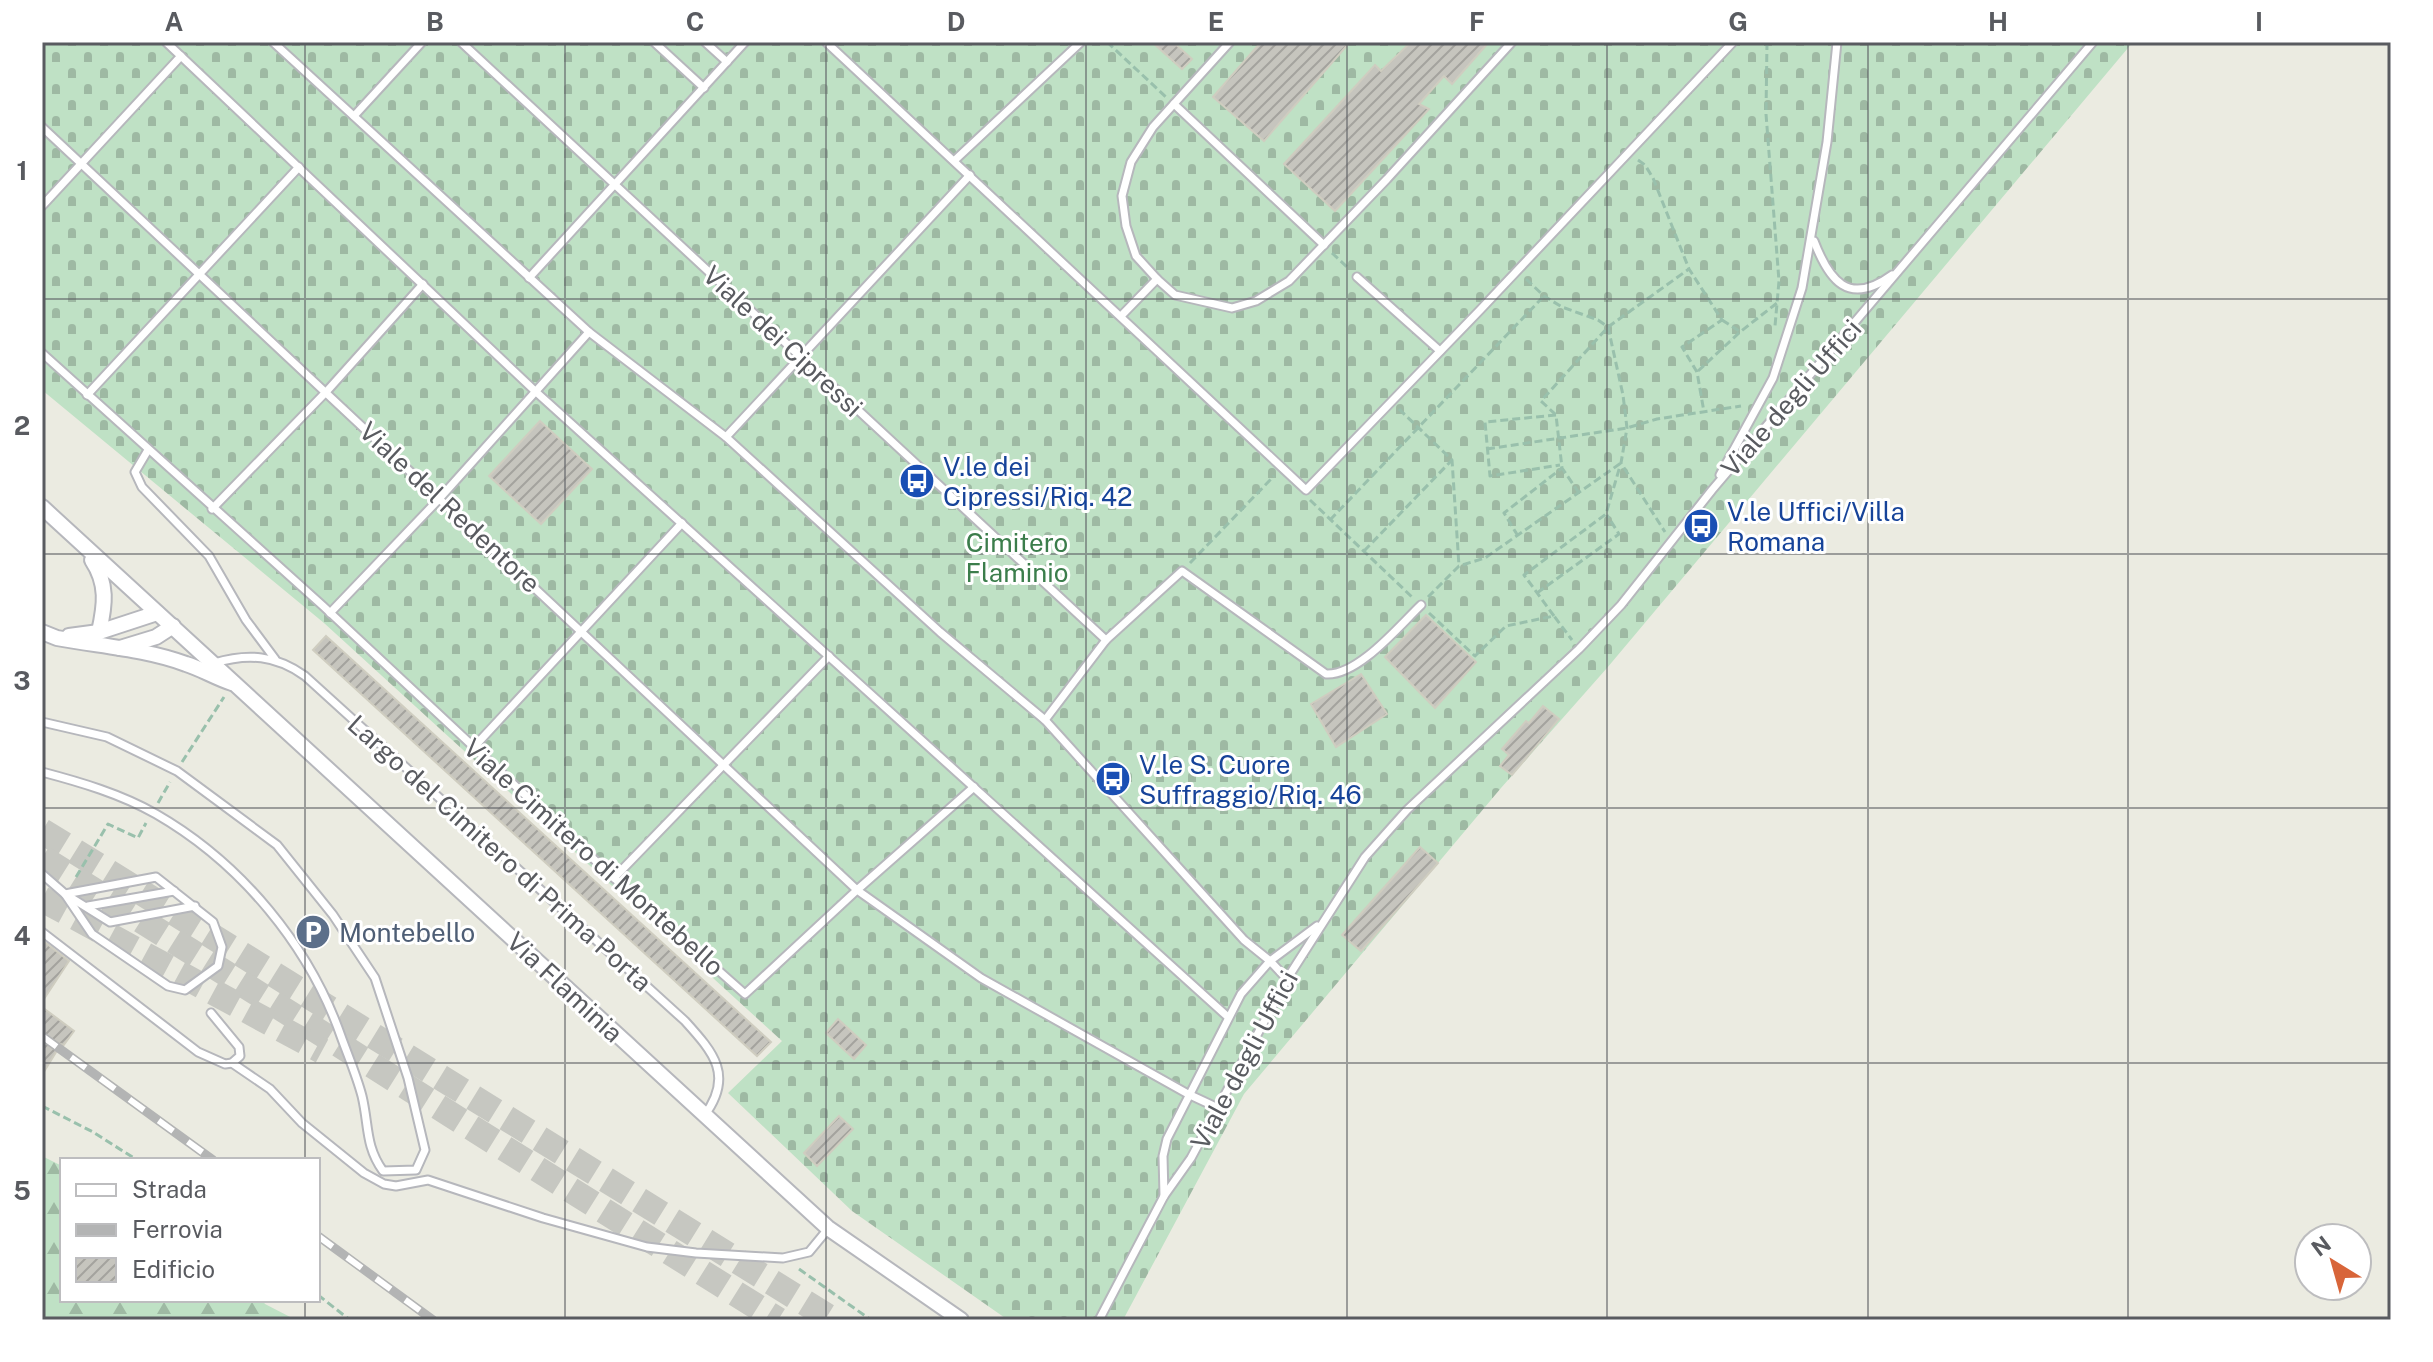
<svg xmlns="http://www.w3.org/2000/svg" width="2433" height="1362" font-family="'Public Sans',sans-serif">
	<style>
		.forest { fill: url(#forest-firs) }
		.cemetery { fill: url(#cemetery-stones) }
		.building { fill: url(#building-hatch); stroke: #cfcdc0; stroke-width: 2 }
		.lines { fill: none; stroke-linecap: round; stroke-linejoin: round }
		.highway-tunnel { stroke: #c6c7c1; stroke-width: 26; stroke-dasharray: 26 13; stroke-linecap: butt }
		.lane-casing { stroke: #b6b7bc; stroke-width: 11 }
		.street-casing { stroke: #b6b7bc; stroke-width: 18 }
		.path { stroke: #99c0ac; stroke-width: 3; stroke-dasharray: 8 4; stroke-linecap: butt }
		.lane { stroke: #fff; stroke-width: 7 }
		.street { stroke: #fff; stroke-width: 14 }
		.rail-casing { stroke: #b3b4b4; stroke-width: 9 }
		.rail { stroke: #fff; stroke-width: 6; stroke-dasharray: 18; stroke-linecap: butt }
		.grid { fill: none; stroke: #595b60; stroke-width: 2; stroke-opacity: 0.55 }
		.labels { text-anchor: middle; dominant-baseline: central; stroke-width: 6; stroke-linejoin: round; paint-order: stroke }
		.street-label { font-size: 26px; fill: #595b60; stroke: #fff }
		.transit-label { font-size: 26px; fill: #164399; stroke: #fff; text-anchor: start }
		.park-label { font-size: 26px; fill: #3b7d4b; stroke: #fff }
		.service-label { font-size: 26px; fill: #4e5e75; stroke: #fff; text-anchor: start }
		.neatline { fill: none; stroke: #595b60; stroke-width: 3 }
		.grid-label { font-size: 26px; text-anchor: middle; font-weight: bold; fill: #595b60 }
	</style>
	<defs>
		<pattern id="forest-firs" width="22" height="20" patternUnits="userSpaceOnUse" patternTransform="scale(2)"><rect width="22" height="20" fill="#bfe1c5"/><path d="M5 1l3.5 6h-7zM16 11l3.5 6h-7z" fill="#9eb9a3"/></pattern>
		<pattern id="cemetery-stones" width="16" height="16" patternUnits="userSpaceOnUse" patternTransform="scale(2)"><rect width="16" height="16" fill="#bfe1c5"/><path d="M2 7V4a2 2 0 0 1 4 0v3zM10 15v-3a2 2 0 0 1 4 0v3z" fill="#9eb9a3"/></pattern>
		<pattern id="building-hatch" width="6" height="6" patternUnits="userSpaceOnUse" patternTransform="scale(2)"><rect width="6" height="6" fill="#c6c5be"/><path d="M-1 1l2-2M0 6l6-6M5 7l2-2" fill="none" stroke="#a4a39e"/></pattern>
	</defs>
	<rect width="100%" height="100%" fill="#ebebe1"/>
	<path class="forest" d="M42,1156L62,1166V1300H262L265,1304L296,1320H42Z"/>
	<path class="cemetery" d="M42,42H2133L1607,668L1501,788L1244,1094L1123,1320H1008L852,1211L728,1093L782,1041L324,623L42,390Z"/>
	<g class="building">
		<path d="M1152,42H1173L1192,59L1182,69Z"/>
		<path d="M1261,42H1350L1264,141L1213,97Z"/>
		<path d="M1411,42H1489L1452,84L1444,76L1419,104L1429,109L1335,211L1284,164L1375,65L1381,71Z"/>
		<path d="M540,421L592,469L541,524L489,476Z"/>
		<path d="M1426,615L1476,662L1435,708L1385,657Z"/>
		<path d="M326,636L771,1042L757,1056L313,650Z"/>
		<path d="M1361,674L1387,714L1336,747L1311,704Z"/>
		<path d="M1543,706L1559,719L1512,775L1500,766L1509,755L1502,749L1526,721L1529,723Z"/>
		<path d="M1420,847L1438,863L1361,951L1342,935Z"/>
		<path d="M42,940L69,961L42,1002Z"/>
		<path d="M42,1007L74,1031L63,1046L61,1044L42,1075Z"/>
		<path d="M838,1019L866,1045L854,1059L826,1033Z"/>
		<path d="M839,1116L853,1129L817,1166L804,1153Z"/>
	</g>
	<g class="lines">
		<g class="highway-tunnel">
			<path d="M42,831L833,1320"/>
			<path d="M42,858L778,1320"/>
			<path d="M42,899L322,1051"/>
		</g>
		<defs>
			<g id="lane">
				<path d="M166,42L535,391L1228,1017"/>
				<path d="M273,42L589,332L726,437L940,632L1045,720L1244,940L1270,961L1287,979"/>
				<path d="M461,42L1106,640"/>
				<path d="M654,42L704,88"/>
				<path d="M705,42L727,62"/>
				<path d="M826,42L1306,490L1481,309L1733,42"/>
				<path d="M1230,42L1153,127L1131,162L1122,196L1126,226L1136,256L1157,279L1175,295L1232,308L1256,301L1289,281L1387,179L1512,42"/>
				<path d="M1174,104L1324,245"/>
				<path d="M354,116L422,42"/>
				<path d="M42,127L857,890L974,787"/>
				<path d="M955,160L1081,42"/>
				<path d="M42,206L181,56"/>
				<path d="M1814,241C1829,280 1848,307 1892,275"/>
				<path d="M1357,277L1440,351"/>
				<path d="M529,278L745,42"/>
				<path d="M1121,316L1157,279"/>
				<path d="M42,353L323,606L614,878L745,994L857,890L981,978L1188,1094L1218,1108"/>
				<path d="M87,395L299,167"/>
				<path d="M726,437L970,175"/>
				<path d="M148,450L135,472L142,487L209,556L246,620L275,659"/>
				<path d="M1720,475L1773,378L1802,288L1827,142L1837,42"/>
				<path d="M212,509L327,391L423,284"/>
				<path d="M330,613L440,498L589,332"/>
				<path d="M214,663C248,653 276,655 305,676L685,1021C714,1053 734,1076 704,1116"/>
				<path d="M1045,720L1106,640L1182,571L1326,674C1358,676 1399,626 1421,605"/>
				<path d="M42,722L107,737L177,771L277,845L333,915L375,978L408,1078L425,1150L416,1170L383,1171C365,1146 369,1125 362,1096C357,1077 349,1058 342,1039C310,946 241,863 156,814C121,794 80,782 42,772"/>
				<path d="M474,747L682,523"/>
				<path d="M42,874L65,894L110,922L195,906"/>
				<path d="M156,877L213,922L222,947L218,966L185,990L168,986L92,934L65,894Z"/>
				<path d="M614,878L829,656"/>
				<path d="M88,906L174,891"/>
				<path d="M42,932L198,1052L225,1064L232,1063L240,1056L239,1047L211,1013"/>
				<path d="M232,1063L270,1089L302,1123L364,1173L384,1184L396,1186L428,1180L543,1218L647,1247L696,1253L783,1258L809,1252L828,1229"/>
				<path d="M1164,1196L1163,1156L1167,1139L1241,994L1270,961L1317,926"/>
				<path d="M1099,1320L1164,1196L1191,1158L1287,979L1365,857L1407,810L1579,649L1621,605L1712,490L2093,42"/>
			</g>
			<g id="street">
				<path d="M42,507L828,1228L961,1320"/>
				<path d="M92,560C108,584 105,605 99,632"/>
				<path d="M42,632L57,638C99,646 146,649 186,664C202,669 216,678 232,683"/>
				<path d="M69,636L99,632L157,613"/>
				<path d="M120,648L156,637L173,626"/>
			</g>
		</defs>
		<use href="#lane" class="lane-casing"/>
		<use href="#street" class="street-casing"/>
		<g class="path">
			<path d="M1107,42L1166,97"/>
			<path d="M1767,42L1766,114L1779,281L1775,326"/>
			<path d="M1638,160L1645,165L1653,178L1689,269L1722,320L1682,347L1697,372L1704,412"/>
			<path d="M1332,253L1347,267"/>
			<path d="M1526,279L1544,296L1562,307L1598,320L1608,327L1623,395L1627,428L1621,463L1665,532"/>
			<path d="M1722,320L1739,331"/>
			<path d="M1698,371L1740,332L1777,303"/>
			<path d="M1399,409L1452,460L1459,566"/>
			<path d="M1556,415L1485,422L1490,476L1560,465"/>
			<path d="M1487,449L1627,428L1657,419L1741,406"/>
			<path d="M1579,493L1562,468L1556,415L1541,401L1608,327L1689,269"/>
			<path d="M1310,500L1412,597"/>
			<path d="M1330,520L1543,297"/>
			<path d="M1518,536L1504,513L1562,468"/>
			<path d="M1364,551L1452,460"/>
			<path d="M1190,563L1274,476"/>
			<path d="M1537,593L1619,534L1607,515"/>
			<path d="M1428,597L1459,566L1485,558L1621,463"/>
			<path d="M1429,613L1475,656L1506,626L1554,616L1572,640"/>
			<path d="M1554,616L1524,575L1606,514L1620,466"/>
			<path d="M182,762L224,697"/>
			<path d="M158,803L170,782"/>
			<path d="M76,877L108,824L138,838L146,823"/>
			<path d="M42,1106L93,1132L137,1160"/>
			<path d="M799,1269L871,1320"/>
			<path d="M318,1295L350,1320"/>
		</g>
		<use href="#lane" class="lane"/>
		<use href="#street" class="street"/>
		<defs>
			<g id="rail">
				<path d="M42,1036L213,1160"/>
				<path d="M318,1236L433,1320"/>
			</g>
		</defs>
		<use href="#rail" class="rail-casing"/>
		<use href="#rail" class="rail"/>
	</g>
	<path class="grid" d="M305,42V1160M565,42V1320M826,42V1320M1086,42V1320M1347,42V1320M1607,42V1320M1868,42V1320M2128,42V1320M42,299H2391M42,554H2391M42,808H2391M42,1063H2391M305,1300V1320"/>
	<defs>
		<symbol id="bus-disc" viewBox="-11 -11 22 22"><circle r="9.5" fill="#1a4fb4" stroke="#fff"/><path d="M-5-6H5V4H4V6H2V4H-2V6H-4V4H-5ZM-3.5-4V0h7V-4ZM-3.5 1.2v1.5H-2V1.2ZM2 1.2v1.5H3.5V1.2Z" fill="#fff"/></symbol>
		<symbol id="parking-disc" viewBox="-11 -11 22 22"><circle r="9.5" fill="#5c6f8a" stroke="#fff"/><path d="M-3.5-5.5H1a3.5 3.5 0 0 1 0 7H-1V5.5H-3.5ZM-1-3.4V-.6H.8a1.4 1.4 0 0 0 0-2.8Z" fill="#fff"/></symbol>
	</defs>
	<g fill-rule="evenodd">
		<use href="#bus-disc" x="897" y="461" width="40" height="40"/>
		<use href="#bus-disc" x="1681" y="506" width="40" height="40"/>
		<use href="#bus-disc" x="1093" y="759" width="40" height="40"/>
		<use href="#parking-disc" x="293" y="912" width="40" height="40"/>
	</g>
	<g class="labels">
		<g class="street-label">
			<text transform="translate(783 341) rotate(43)">Viale dei Cipressi</text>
			<text transform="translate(1791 398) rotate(-49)">Viale degli Uffici</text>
			<text transform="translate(450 507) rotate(43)">Viale del Redentore</text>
			<text transform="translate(500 853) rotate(42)">Largo del Cimitero di Prima Porta</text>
			<text transform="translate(594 857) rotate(42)">Viale Cimitero di Montebello</text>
			<text transform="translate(565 987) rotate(43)">Via Flaminia</text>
			<text transform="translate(1244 1060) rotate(-62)">Viale degli Uffici</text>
		</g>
		<g class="transit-label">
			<text x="943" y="466">V.le dei<tspan x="943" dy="30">Cipressi/Riq. 42</tspan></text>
			<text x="1727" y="511">V.le Uffici/Villa<tspan x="1727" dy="30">Romana</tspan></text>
			<text x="1139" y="764">V.le S. Cuore<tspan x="1139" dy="30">Suffraggio/Riq. 46</tspan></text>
		</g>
		<g class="park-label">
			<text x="1017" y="542">Cimitero<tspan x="1017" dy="30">Flaminio</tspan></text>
		</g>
		<g class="service-label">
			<text x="339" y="932">Montebello</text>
		</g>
	</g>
	<rect width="2433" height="1362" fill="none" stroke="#ffffff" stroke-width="88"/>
	<rect x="60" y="1158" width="260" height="144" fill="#ffffff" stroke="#bdbdbf" stroke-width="2"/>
	<rect x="76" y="1184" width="40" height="12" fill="#ffffff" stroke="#bdbdbf" stroke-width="2"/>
	<text x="132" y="1198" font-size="24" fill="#595b60">Strada</text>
	<rect x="76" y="1224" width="40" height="12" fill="#b3b4b4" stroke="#bdbdbf" stroke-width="2"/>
	<text x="132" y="1238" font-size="24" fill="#595b60">Ferrovia</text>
	<rect x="76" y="1258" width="40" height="24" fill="url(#building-hatch)" stroke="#bdbdbf" stroke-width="2"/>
	<text x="132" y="1278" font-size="24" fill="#595b60">Edificio</text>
	<g transform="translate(2333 1262) rotate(323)"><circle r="38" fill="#ffffff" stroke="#bdbdbf" stroke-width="2"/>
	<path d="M0-6L14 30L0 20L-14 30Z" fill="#d86539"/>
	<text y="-12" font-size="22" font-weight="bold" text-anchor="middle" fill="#595b60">N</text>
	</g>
	<rect x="44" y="44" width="2345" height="1274" class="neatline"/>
	<g class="grid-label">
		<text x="174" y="31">A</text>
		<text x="435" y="31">B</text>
		<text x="695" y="31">C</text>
		<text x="956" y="31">D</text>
		<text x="1216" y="31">E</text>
		<text x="1477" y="31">F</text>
		<text x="1738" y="31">G</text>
		<text x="1998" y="31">H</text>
		<text x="2259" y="31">I</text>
		<text x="22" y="180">1</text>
		<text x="22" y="435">2</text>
		<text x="22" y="690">3</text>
		<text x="22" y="945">4</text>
		<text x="22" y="1200">5</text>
	</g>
</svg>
